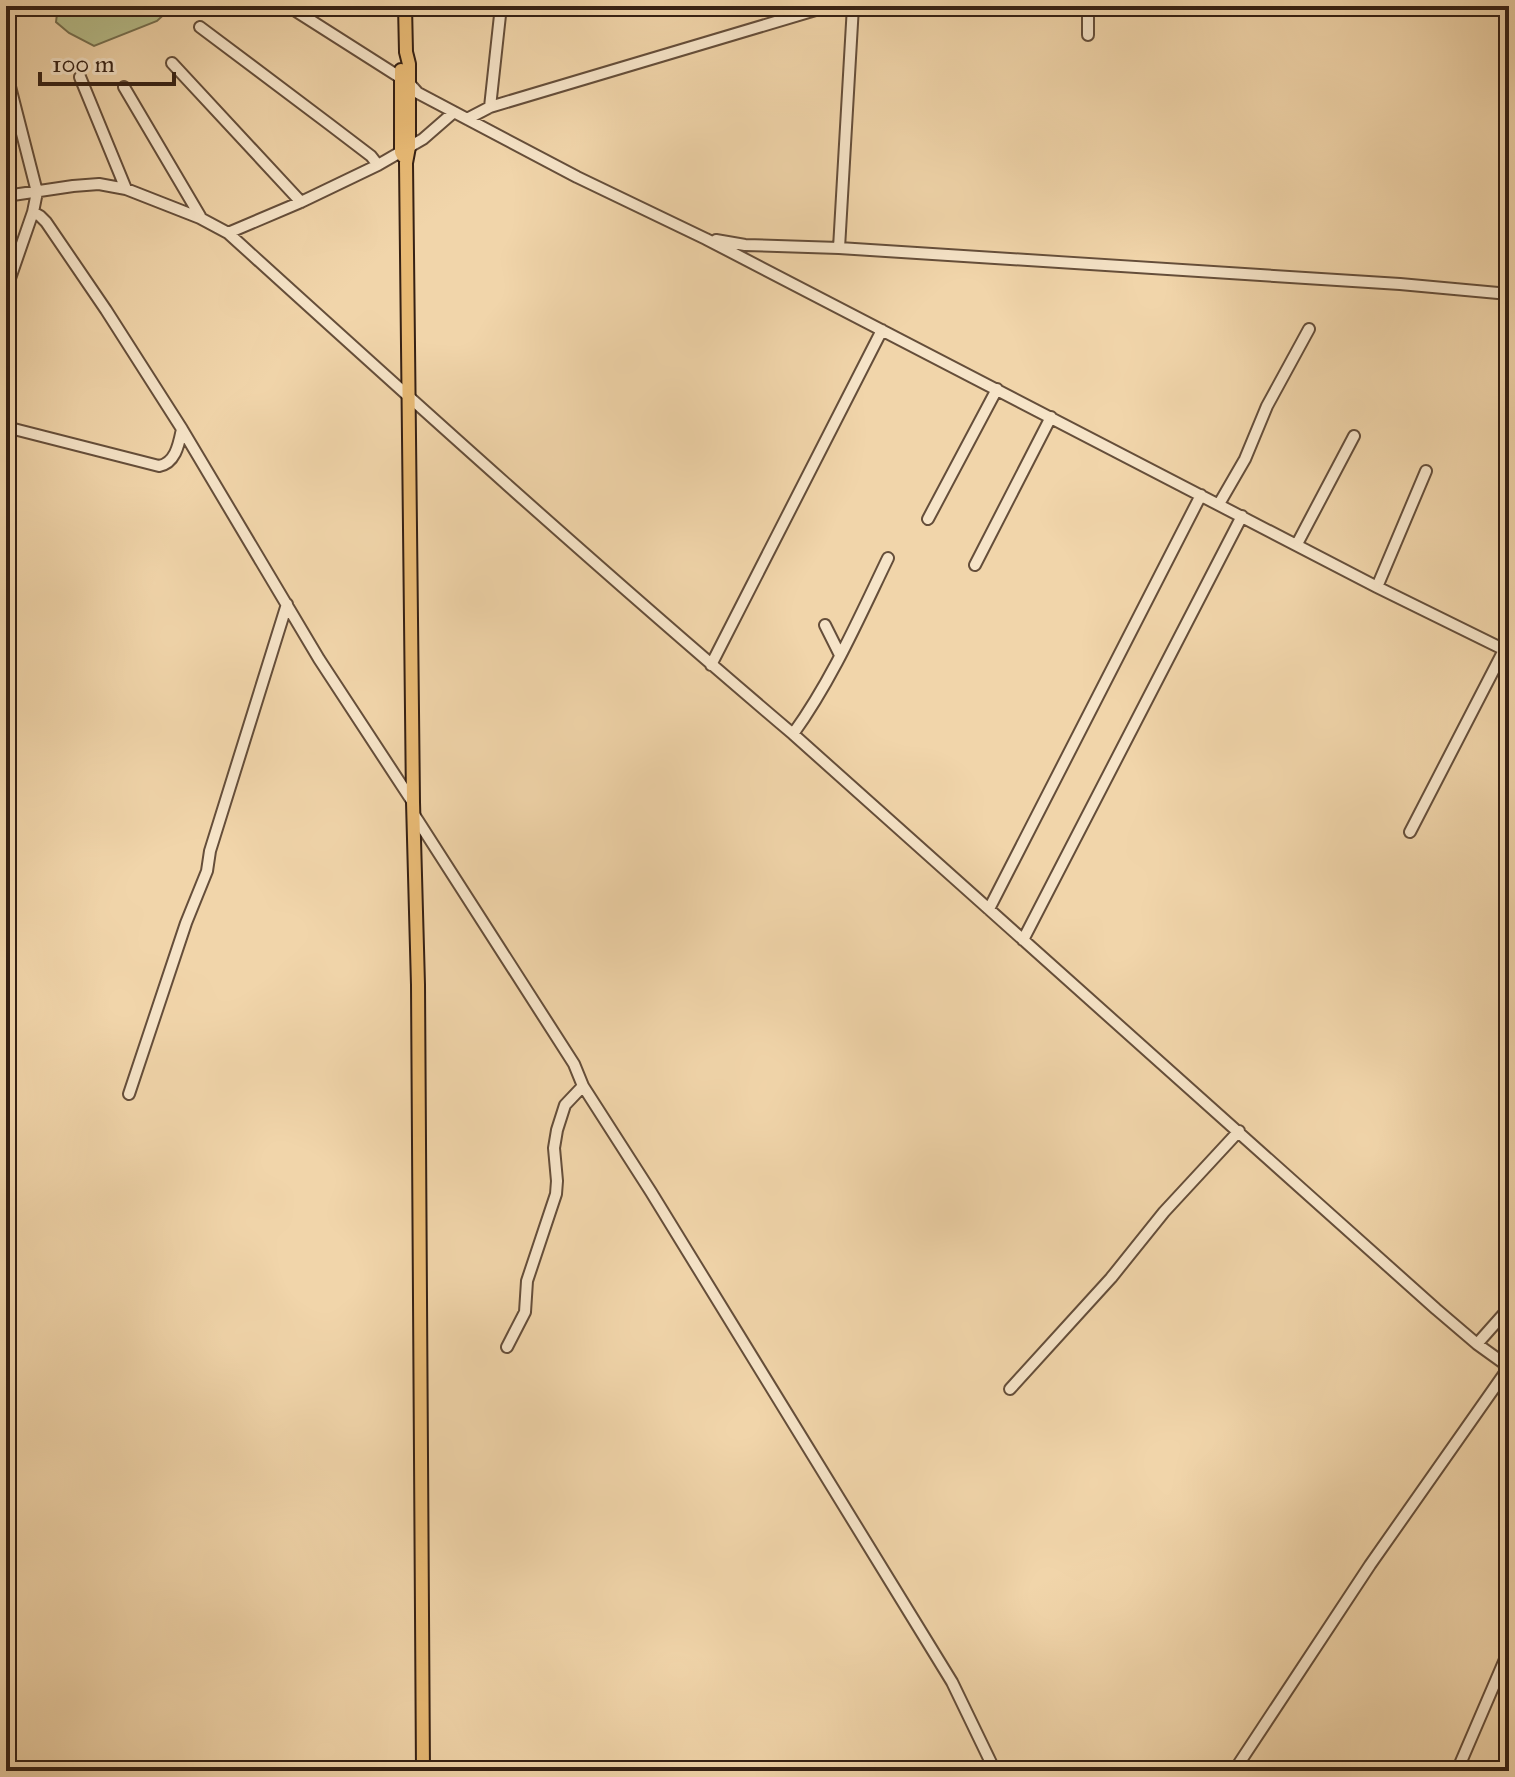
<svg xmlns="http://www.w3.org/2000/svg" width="1515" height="1777" viewBox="0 0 1515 1777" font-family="'IM FELL Great Primer',serif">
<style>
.green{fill:#b7be8b;stroke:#767050;stroke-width:2}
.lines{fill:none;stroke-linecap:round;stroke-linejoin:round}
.minor-casing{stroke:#654e3a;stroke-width:14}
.major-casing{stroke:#362114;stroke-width:16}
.minor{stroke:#f6e4c8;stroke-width:10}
.major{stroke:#e8ba75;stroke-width:12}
</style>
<rect width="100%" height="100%" fill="#f1d5aa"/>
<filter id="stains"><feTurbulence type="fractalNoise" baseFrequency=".0025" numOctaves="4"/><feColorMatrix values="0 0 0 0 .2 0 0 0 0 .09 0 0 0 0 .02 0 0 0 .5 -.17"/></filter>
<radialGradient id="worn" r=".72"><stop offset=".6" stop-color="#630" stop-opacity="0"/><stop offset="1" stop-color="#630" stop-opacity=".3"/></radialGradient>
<!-- green -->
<path class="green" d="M58 6H171L172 7 157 21 94 46 69 33 56 22Z"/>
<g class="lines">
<!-- minor casing -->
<g class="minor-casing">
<path id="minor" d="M288 6 409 83 418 93 577 177 706 239 1377 587 1509 652
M200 27 329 124 371 156 378 165
M1088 35V6
M172 63 301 202
M6 71 37 192 33 212 6 290
M80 77 126 189
M124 87 200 216
M490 107 501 6
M467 119 490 107 829 6
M6 196 73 186 99 184 126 189 200 218 228 233 301 202 378 165 423 139 454 112
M33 212 40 216 46 222 106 310 182 429 319 659 412 801
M228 233C414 402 601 571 793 734L1436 1309 1477 1344 1509 1367
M716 240 745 245 839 248 1400 284 1509 294
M839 248 853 6
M6 427 159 466C176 463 179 443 182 429
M1219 504 1245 459 1267 406 1309 329
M928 519 997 389
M1297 544 1354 436
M975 565 1051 417
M1377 587 1426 471
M825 625 840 655
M711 665 882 330
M793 734C832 680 859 618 888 558
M413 813 574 1064 583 1086 651 1192 952 1682 995 1771
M1410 832 1504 650
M989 909 1201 495
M1023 940 1242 516
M129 1094 186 923 207 871 210 851 287 604
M1477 1344 1509 1308
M507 1347 525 1312 527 1281 556 1194 557 1181 554 1148 557 1130 565 1105 583 1086
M1010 1389 1111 1278 1164 1212 1239 1131
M1234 1771 1370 1565 1509 1367
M1457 1771 1509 1650"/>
</g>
<!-- major casing -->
<g class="major-casing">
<path id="major" d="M405 6 406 52 409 64V147L406 163 413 802 418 985 423 1771
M401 70V152L403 156"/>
</g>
<!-- minor -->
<use href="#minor" class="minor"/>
<!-- major -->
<use href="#major" class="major"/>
</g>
<!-- margin -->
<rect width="1515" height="1777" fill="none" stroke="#f1d5aa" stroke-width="32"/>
<rect x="8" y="8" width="1499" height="1761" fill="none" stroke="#362114" stroke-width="4"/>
<rect x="16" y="16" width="1483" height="1745" fill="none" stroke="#362114" stroke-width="2"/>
<!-- scale -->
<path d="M40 72v12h134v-12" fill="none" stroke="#362114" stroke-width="4"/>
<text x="52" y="72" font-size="24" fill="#362114" stroke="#f6e4c8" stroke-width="6" paint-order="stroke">100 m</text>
<rect width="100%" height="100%" filter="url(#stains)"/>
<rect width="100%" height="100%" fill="url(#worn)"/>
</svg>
